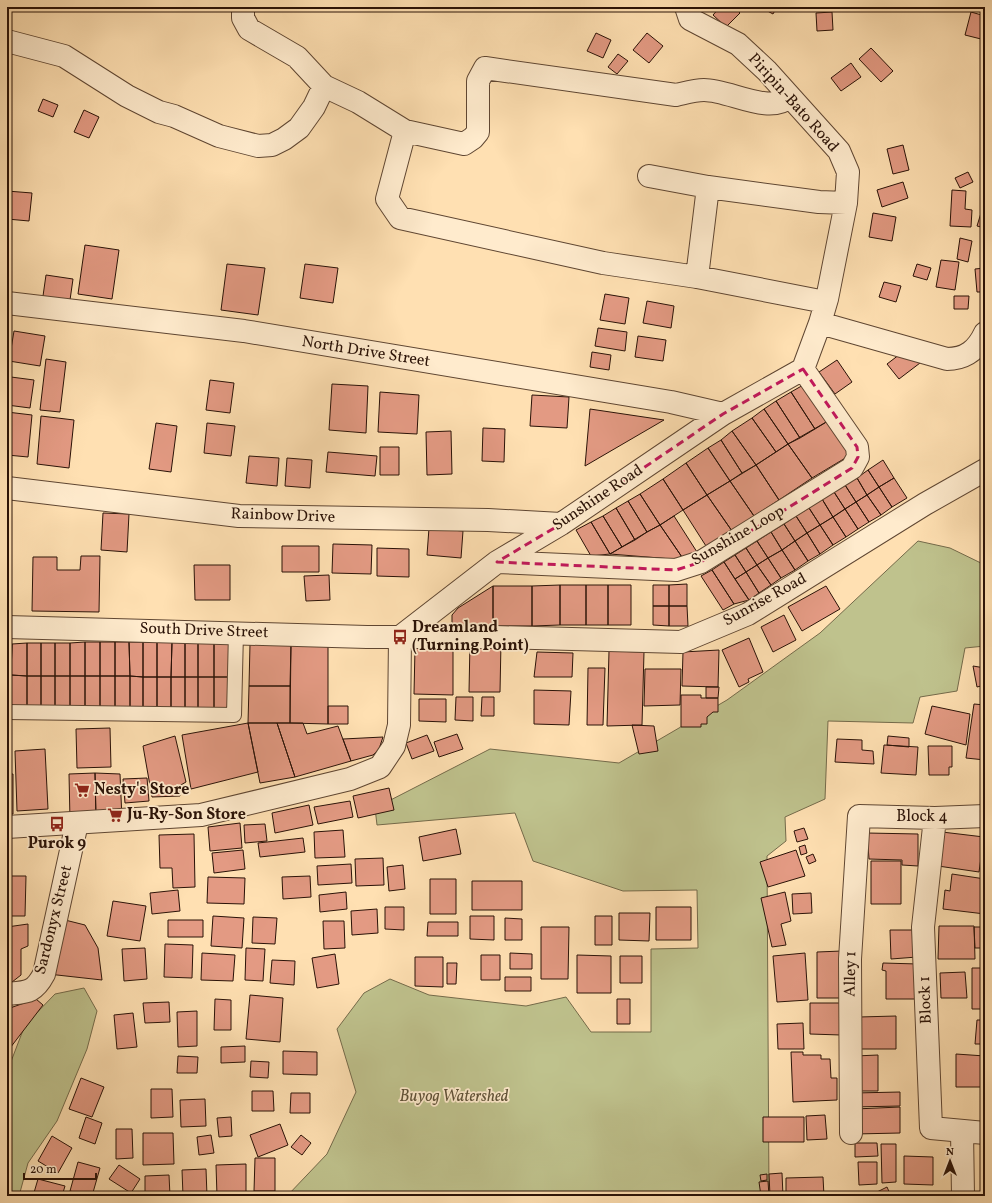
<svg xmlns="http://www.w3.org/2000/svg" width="992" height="1203" viewBox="0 0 992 1203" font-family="Vollkorn,serif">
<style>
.green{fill:#bfc28d;stroke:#746a4a}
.building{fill:#e39a83;stroke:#2a1207}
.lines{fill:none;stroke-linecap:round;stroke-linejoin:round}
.service-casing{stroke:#5f4632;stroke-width:16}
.minor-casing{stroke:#5f4632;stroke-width:24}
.tertiary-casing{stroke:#5f4632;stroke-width:24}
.service{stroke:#ffebcd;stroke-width:14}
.minor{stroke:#ffebcd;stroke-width:22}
.tertiary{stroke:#ffebcd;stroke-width:22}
.marked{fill:none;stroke:#c2185b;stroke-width:3;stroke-dasharray:8 5;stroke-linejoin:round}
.labels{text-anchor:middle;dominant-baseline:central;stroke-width:3.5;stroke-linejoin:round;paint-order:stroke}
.street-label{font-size:16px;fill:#2a1207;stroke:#ffebcd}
.poi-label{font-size:16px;font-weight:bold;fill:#2a1207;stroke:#ffebcd;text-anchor:start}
.park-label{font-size:16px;font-style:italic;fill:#5e5036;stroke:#ffebcd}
</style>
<rect width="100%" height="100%" fill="#ffe0b2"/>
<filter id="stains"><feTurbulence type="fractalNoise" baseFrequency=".005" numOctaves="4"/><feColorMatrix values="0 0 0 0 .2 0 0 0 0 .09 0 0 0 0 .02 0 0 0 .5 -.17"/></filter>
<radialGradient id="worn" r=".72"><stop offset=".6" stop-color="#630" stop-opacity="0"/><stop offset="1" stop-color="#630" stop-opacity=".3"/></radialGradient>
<!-- green -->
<path class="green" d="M918 541 950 548 985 565V646L965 648 957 691 920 697 913 723 828 721 825 799 785 817 786 841 767 856 769 1196H287L327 1154 356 1092 337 1029 364 993 390 979 429 995 526 1006 566 997 591 1032H651V949L698 948 697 890 623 891 533 861 515 813 377 825 375 808 490 749 619 763 727 700 820 633Z
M84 988 97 1011 87 1049 57 1121 28 1163 19 1196H7V1072L25 1025 55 994Z"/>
<!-- building -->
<path class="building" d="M720 7H734L740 13 726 27 713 15Z
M760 7H777L773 14Z
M832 12 833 30 817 31 816 13Z
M971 12 985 16V40L965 35Z
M596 33 611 40 603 58 587 51Z
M647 33 663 46 649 63 633 50Z
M871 48 893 71 881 82 859 59Z
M618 54 628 61 617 74 608 67Z
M851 63 861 77 841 91 831 78Z
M43 99 58 105 53 117 38 111Z
M84 110 99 117 89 138 74 132Z
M903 145 909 170 893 174 887 149Z
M968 172 973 182 960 188 955 178Z
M903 182 908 198 882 207 877 190Z
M952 190 966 191 965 209 972 210 971 227 950 226Z
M7 191 32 193 29 221 7 219Z
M985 200V228L977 226Z
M873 213 896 217 892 241 869 237Z
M960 238 972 241 968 262 957 259Z
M85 245 119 250 112 299 78 294Z
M941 260 959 262 955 290 936 287Z
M227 264 265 268 258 315 221 310Z
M305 264 338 268 333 303 300 298Z
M917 264 931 268 927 280 913 276Z
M985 268V292H977L975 269Z
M46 275 73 279 69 307 42 303Z
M884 282 901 286 896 302 879 297Z
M605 294 629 298 625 324 600 320Z
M954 296H969L968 309H954Z
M647 301 674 306 671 328 643 323Z
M598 328 627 332 625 351 595 346Z
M14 331 45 336 40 366 9 361Z
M638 336 666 340 663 361 635 357Z
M908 348 920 363 899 379 887 364Z
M592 352 611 355 609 370 590 367Z
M46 359 66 362 60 412 40 410Z
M837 360 852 382 835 394 819 372Z
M11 377 34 380 30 408 7 405Z
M210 380 234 383 230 413 206 410Z
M332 384 368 386 366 433 329 430Z
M805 384 828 421 815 429 791 392Z
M380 392 419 395 417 434 378 432Z
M791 392 815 429 800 438 776 401Z
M532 395 569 397 567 428 530 426Z
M776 401 800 438 788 444 764 409Z
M590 409 664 420 585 466Z
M764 409 788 444 776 452 752 418Z
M7 412 32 415 28 457 7 455Z
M41 416 74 420 69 468 37 464Z
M752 418 776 452 756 465 732 431Z
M828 421 849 452 847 457 812 478 788 444Z
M156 423 177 426 171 472 149 469Z
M207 423 235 426 231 456 204 453Z
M483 428 505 429 504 462 482 461Z
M451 431 452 474 427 475 426 432Z
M732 431 756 465 742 473 721 440Z
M721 440 742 473 730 481 708 448Z
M788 444 812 478 779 500 756 465Z
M380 447H399V475H380Z
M708 448 730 481 707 495 686 463Z
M328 452 377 456 375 476 326 472Z
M249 456 279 458 277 486 246 483Z
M287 458 312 460 310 488 285 486Z
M883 460 894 478 879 487 868 470Z
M686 463 707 495 683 510 663 479Z
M756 465 779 500 754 516 730 481Z
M868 470 879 487 867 495 857 478Z
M857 478 867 495 856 502 845 485Z
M894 478 907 498 892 507 879 487Z
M663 479 683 510 660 525 640 494Z
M730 481 754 516 732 531 707 495Z
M845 485 856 502 845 509 834 492Z
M879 487 892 507 881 515 867 495Z
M834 492 845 509 833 517 822 499Z
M640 494 660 525 647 532 628 501Z
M707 495 732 531 706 546 683 510Z
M867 495 881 515 869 522 856 502Z
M822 499 833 517 820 525 809 508Z
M628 501 647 532 635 540 616 508Z
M856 502 869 522 858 529 845 509Z
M616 508 635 540 622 547 603 516Z
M809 508 820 525 807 533 796 516Z
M845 509 858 529 846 537 833 517Z
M103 513 129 514 127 552 101 550Z
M603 516 622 547 610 554 591 522Z
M674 516 697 552 684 560 660 525Z
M796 516 807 533 795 541 784 524Z
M833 517 846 537 833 545 820 525Z
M591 522 610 554 591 556 576 530Z
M784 524 795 541 782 550 771 532Z
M660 525 684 560 610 554 647 532Z
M820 525 833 545 820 554 807 533Z
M429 528 463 531 461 558 427 555Z
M771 532 782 550 768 558 757 541Z
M807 533 820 554 808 561 795 541Z
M757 541 768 558 757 565 746 548Z
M795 541 808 561 795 570 782 550Z
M333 544 372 545 371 574 332 573Z
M282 546H319V572H282Z
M377 548 409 549V577L377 576Z
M746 548 757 565 746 572 735 555Z
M782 550 795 570 781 578 768 558Z
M735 555 746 572 735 579 724 562Z
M81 556H100L99 612 32 611 33 557H57V570H80Z
M768 558 781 578 771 585 757 565Z
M724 562 735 579 749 600 734 604 712 570Z
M194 565H230V600H195Z
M757 565 771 585 759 593 746 572Z
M712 570 734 604 723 610 701 576Z
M746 572 759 593 749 600 735 579Z
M329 575 330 600 306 601 304 576Z
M687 584V606H669V585Z
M560 585V625L532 626V586Z
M560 585H586V625H560Z
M586 585H608V625H586Z
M608 585H631V625H608Z
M653 585H669V606H653Z
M493 586V626L456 628 452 622V615L458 608Z
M493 586H532V626H493Z
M826 586 840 609 802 631 788 607Z
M653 606H669V626L653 625Z
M669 606H687L688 626H669Z
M784 615 796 640 773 652 761 627Z
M749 638 763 672 748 679 749 682 739 687 722 650Z
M85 642H100V676H85Z
M85 642V676H70V643Z
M100 642H115V676H100Z
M115 642H129L130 676H115Z
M129 642H143V677L130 676Z
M143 642H157V677H143Z
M157 642H172L171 677H157Z
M172 642H185V677H171Z
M185 642H198V677H185Z
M198 642 214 643V677H198Z
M470 642H501L500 692H469Z
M27 643H41V676H27Z
M27 643V676L11 675 12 644Z
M41 643H55V676H41Z
M55 643H70V676H55Z
M214 643H230L229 677H214Z
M7 644H12L11 675H7Z
M250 644H291L290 686H249Z
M291 644 328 645V724L290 723Z
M415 648 453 649V695L414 694Z
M719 650 718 687 682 686 683 652Z
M609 651 644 652 642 725 607 726Z
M537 652 573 653 572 677H534Z
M973 666 985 668V685L977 687Z
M588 668H605L603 725H587Z
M645 669H681L680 705 644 706Z
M7 675H11V708H7Z
M11 675 27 676V708H11Z
M27 676H41V708H27Z
M41 676H55V709L41 708Z
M55 676H70V709H55Z
M70 676H85V709H70Z
M85 676H100V709H85Z
M100 676H115V710L100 709Z
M115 676H130V709L115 710Z
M130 676 143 677V709H130Z
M143 677H157V709H143Z
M157 677H171V709H157Z
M171 677H185V709H171Z
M185 677H198V709H185Z
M198 677H214V709H198Z
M214 677H229V709H214Z
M249 686H290V723H248Z
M706 687H719L718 698H706Z
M534 690 571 691 569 725 534 724Z
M681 695H701V698H718V712H713L707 717V724H701V727H681Z
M456 697H473V721L455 720Z
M482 697H494V716H481Z
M419 699H446V722L419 721Z
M974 704 985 705V760L966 758Z
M328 706H348V724H328Z
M932 706 970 714 966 745 925 734Z
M248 723 258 772 191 789 182 735Z
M248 723H277L295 777 260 783Z
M277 723H303L307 734 338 726 351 761 295 777Z
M632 725 654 726 658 751 639 754Z
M110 728 111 767 77 768 76 729Z
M457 734 463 749 439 757 434 742Z
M427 735 434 751 412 759 406 743Z
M175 736 186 782 179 786 180 796 152 797 143 746Z
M888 736 909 738V747L887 745Z
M383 737 379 749 373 755 351 761 343 739Z
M837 739 862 740V750L873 751 874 764 835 762Z
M884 745 918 747 916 775 881 773Z
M928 746H952V767H949V775H929Z
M45 749 48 809 17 811 15 751Z
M95 773 96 818 70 820 69 774Z
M95 773 120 774 122 819 96 818Z
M7 774H13V814H7Z
M147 778 149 801 125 803 123 779Z
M389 788 394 810 358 818 353 796Z
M350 801 353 817 318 824 314 807Z
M309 805 313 825 275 833 272 813Z
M240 823 242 848 210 851 208 827Z
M265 824 267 841 245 843 244 825Z
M804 828 808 839 797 842 794 831Z
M456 829 461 854 423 861 419 837Z
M343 830 345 857 315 858 314 832Z
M942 832 984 837 979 872 938 866Z
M867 833 918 834V866L902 865V860L869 859Z
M194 834 195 887 173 888 172 868H160L159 835Z
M303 838 305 852 260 857 258 843Z
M805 845 807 853 801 855 799 847Z
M243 850 245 869 214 873 212 853Z
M796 850 805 876 768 887 760 862Z
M813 854 816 861 809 864 806 857Z
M383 858 384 885 356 886 355 859Z
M871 861H901V904H871Z
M351 864 352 883 318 885 317 866Z
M403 865 405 889 389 891 387 867Z
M952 874 985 879V914L943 909 945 890 950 891Z
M7 876H26L25 916H7Z
M310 876 311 897 283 899 282 877Z
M208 877 245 878 244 904 207 903Z
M430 879H456V914H430Z
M472 881H522V910H472Z
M178 890 180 911 152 914 150 893Z
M346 892 347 909 320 912 319 895Z
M785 892 791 921 781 924 786 945 772 947 761 898Z
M811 893 812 913 793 914 792 894Z
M113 901 146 906 140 941 107 936Z
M385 907H404V930L385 929Z
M656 907H691V940H656Z
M377 909 378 933 352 935 351 911Z
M619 913H650L649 941 619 940Z
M213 916 244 918 242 948 211 946Z
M470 916H494V940L470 939Z
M595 916H612V945H595Z
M253 917 277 918 275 944 252 943Z
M505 918 522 919V940H505Z
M61 919 85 925 98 948 102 980 48 974Z
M168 920H203V937H168Z
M323 921H344L345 948 324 949Z
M428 922H458V936H427Z
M28 924V946L21 949V975L7 986V927Z
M939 926H974L975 959H938Z
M541 927H569L568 979H541Z
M974 927H985V948H975Z
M890 930H916L917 957 891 959Z
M165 944 193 945 192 978 164 977Z
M145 948 147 979 124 981 122 949Z
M246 948 265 949 263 981 245 980Z
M842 951 843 998H817V952Z
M202 953 235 955 233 981 201 980Z
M510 953 532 954V969H510Z
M805 953 808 1000 777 1002 773 956Z
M335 954 339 984 317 988 312 958Z
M481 955H500V980H481Z
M577 955 611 956V993H577Z
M620 956H642V983H620Z
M415 957H443V987L415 986Z
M272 960 295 961 294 985 270 983Z
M447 963H457L456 984H447Z
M883 963 918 964V999H886V971L882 970Z
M972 968H985V1009H972Z
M965 972 967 998H941L940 973Z
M505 977H531V991H505Z
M250 995 283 998 280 1042 246 1039Z
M36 999 43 1005 7 1052V1009Z
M215 999 231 1000V1030H214Z
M617 999H630V1024H617Z
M169 1002 170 1022 145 1023 143 1003Z
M810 1003H842L841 1035 810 1034Z
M197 1011V1046L178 1047 177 1012Z
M133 1013 137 1047 117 1049 114 1015Z
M896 1016V1049H860L859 1017Z
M981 1017H985V1044H975L977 1020H983Z
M803 1023 804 1049H778L777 1024Z
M245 1046V1062L221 1063V1047Z
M283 1051 317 1052V1075L283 1074Z
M791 1052H803V1055H821V1059H830L831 1078H837V1100L793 1102Z
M956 1054 985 1056V1089V1087H956Z
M878 1055V1091H856L855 1056Z
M178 1056 198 1057 197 1073H177Z
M251 1061 269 1062 268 1078 250 1077Z
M81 1078 104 1087 92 1117 69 1109Z
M151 1089H172L173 1117 151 1118Z
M252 1091H273L274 1111H252Z
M900 1092V1106L854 1107V1093Z
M291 1093H310V1113H290Z
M205 1099 206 1126 181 1127 180 1100Z
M900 1107V1133L855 1134V1109Z
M825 1115 827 1139 807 1140 806 1116Z
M86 1117 102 1123 95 1144 79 1138Z
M231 1117 232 1136 219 1137 217 1118Z
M763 1117H804V1142H763Z
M280 1124 288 1145 258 1157 250 1135Z
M116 1129H132L133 1158 116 1159Z
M143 1133H173L174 1164 143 1165Z
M211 1135 214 1153 199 1155 197 1137Z
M301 1135 311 1143 302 1155 291 1147Z
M52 1136 72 1148 58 1173 38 1161Z
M855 1143H877L878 1156 855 1157Z
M881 1144H896V1182L882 1183Z
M904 1156 933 1157V1185L904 1184Z
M255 1158H275V1191H254Z
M78 1162 100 1168 92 1196 70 1191Z
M858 1162H877V1184L859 1185Z
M246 1164V1196H217L216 1165Z
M119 1165 140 1179 131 1193 109 1179Z
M206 1169 207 1196H183L182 1170Z
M782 1173 783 1196H770L769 1174Z
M767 1174V1180L761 1181 760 1175Z
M169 1175 170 1196H145V1176Z
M823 1177 824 1196H786V1178Z
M38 1179 65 1186 62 1196H33Z
M768 1181 769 1196H761L759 1182Z
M887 1187 891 1196H869Z
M934 1192V1196H900V1195Z"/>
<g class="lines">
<!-- service casing -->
<g class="service-casing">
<path id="service" d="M7 712 234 715 236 632"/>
</g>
<!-- minor casing -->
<g class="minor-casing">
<path id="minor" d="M243 7V18L249 29 297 57 324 86 358 102 405 131 464 144 473 138 478 132V81L485 68 676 95C685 93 695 90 704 90 730 90 768 115 790 97
M686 7 690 19 738 44 767 71 839 151 848 172 846 203 827 299 820 323 803 369
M7 41 64 56 127 96 159 112 174 116 219 136 258 146 272 145 284 139 299 128 314 107 324 86
M405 131 387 199 400 218 603 263 697 277 820 301 827 299
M649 176 708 187 819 202 846 203
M697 277 708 187
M7 303 244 331 671 402 723 414
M820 323 947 359C966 359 977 350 985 333
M7 488 239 516 488 520 561 524
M497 562 676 570 701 562 852 468 858 457 857 447 803 369
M7 627 367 637H495L681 642 748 614 925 504 985 470
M400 637 497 562 561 524 723 414 803 369
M935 818 923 927 931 1128 985 1133
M7 994C27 992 34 993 44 974L77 823
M962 1131 963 1196
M851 1133 850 959 859 816 935 818 985 816"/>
</g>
<!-- tertiary casing -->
<g class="tertiary-casing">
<path id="tertiary" d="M7 827 201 815 350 779 380 767 394 746 399 725 400 637"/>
</g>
<!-- service -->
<use href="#service" class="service"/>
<!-- minor -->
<use href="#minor" class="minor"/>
<!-- tertiary -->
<use href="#tertiary" class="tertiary"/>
</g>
<!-- marked area -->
<path class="marked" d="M803 369 857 447 858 457 852 468 701 562 676 570 497 562 561 524 723 414Z"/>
<!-- icons -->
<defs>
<g id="bus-bare" transform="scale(1.2)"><path d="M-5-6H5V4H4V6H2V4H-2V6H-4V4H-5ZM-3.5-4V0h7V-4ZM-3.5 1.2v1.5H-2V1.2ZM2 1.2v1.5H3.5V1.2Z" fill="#8f2418" stroke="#ffebcd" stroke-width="2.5" paint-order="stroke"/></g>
<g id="supermarket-bare" transform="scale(1.2)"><path d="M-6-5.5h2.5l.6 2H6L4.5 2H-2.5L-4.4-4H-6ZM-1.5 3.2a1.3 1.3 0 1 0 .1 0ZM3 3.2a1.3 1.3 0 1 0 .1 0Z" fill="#8f2418" stroke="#ffebcd" stroke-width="2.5" paint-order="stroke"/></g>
</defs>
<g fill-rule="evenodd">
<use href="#bus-bare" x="400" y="637"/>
<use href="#supermarket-bare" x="82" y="790"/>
<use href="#supermarket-bare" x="115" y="815"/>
<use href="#bus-bare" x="57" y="824"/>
</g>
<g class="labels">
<!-- street labels -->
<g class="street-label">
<text transform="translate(793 103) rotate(48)">Piripin-Bato Road</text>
<text transform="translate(366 352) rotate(9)">North Drive Street</text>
<text transform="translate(598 498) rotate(-34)">Sunshine Road</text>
<text transform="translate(283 516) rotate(2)">Rainbow Drive</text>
<text transform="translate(738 536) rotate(-30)">Sunshine Loop</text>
<text transform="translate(765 600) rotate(-29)">Sunrise Road</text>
<text transform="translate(204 631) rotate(2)">South Drive Street</text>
<text x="922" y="817">Block 4</text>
<text transform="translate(54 920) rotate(-76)">Sardonyx Street</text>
<text transform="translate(851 974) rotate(-89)">Alley 1</text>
<text transform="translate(926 1000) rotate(-92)">Block 1</text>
</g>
<!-- poi labels -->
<g class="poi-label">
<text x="412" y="628">Dreamland<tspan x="412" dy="18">(Turning Point)</tspan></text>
<text x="94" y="790">Nesty's Store</text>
<text x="127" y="815">Ju-Ry-Son Store</text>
<text x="57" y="844" text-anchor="middle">Purok 9</text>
</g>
<!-- park labels -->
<g class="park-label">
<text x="454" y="1097">Buyog Watershed</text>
</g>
</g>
<!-- margin -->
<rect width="992" height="1203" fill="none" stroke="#ffe0b2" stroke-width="24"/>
<rect x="8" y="8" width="976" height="1187" fill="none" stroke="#2a1207" stroke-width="2"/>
<rect x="12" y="12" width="968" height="1179" fill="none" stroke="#2a1207"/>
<!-- north arrow -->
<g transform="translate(950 1161)" stroke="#ffebcd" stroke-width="3" paint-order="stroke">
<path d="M0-3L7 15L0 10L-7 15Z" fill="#2a1207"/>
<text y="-6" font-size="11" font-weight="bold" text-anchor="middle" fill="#2a1207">N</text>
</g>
<!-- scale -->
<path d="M24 1173v6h72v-6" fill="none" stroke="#2a1207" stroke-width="2"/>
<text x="30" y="1173" font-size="12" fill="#2a1207" stroke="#ffebcd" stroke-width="3" paint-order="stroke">20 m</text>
<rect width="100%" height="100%" filter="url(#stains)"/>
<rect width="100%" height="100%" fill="url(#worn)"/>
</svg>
